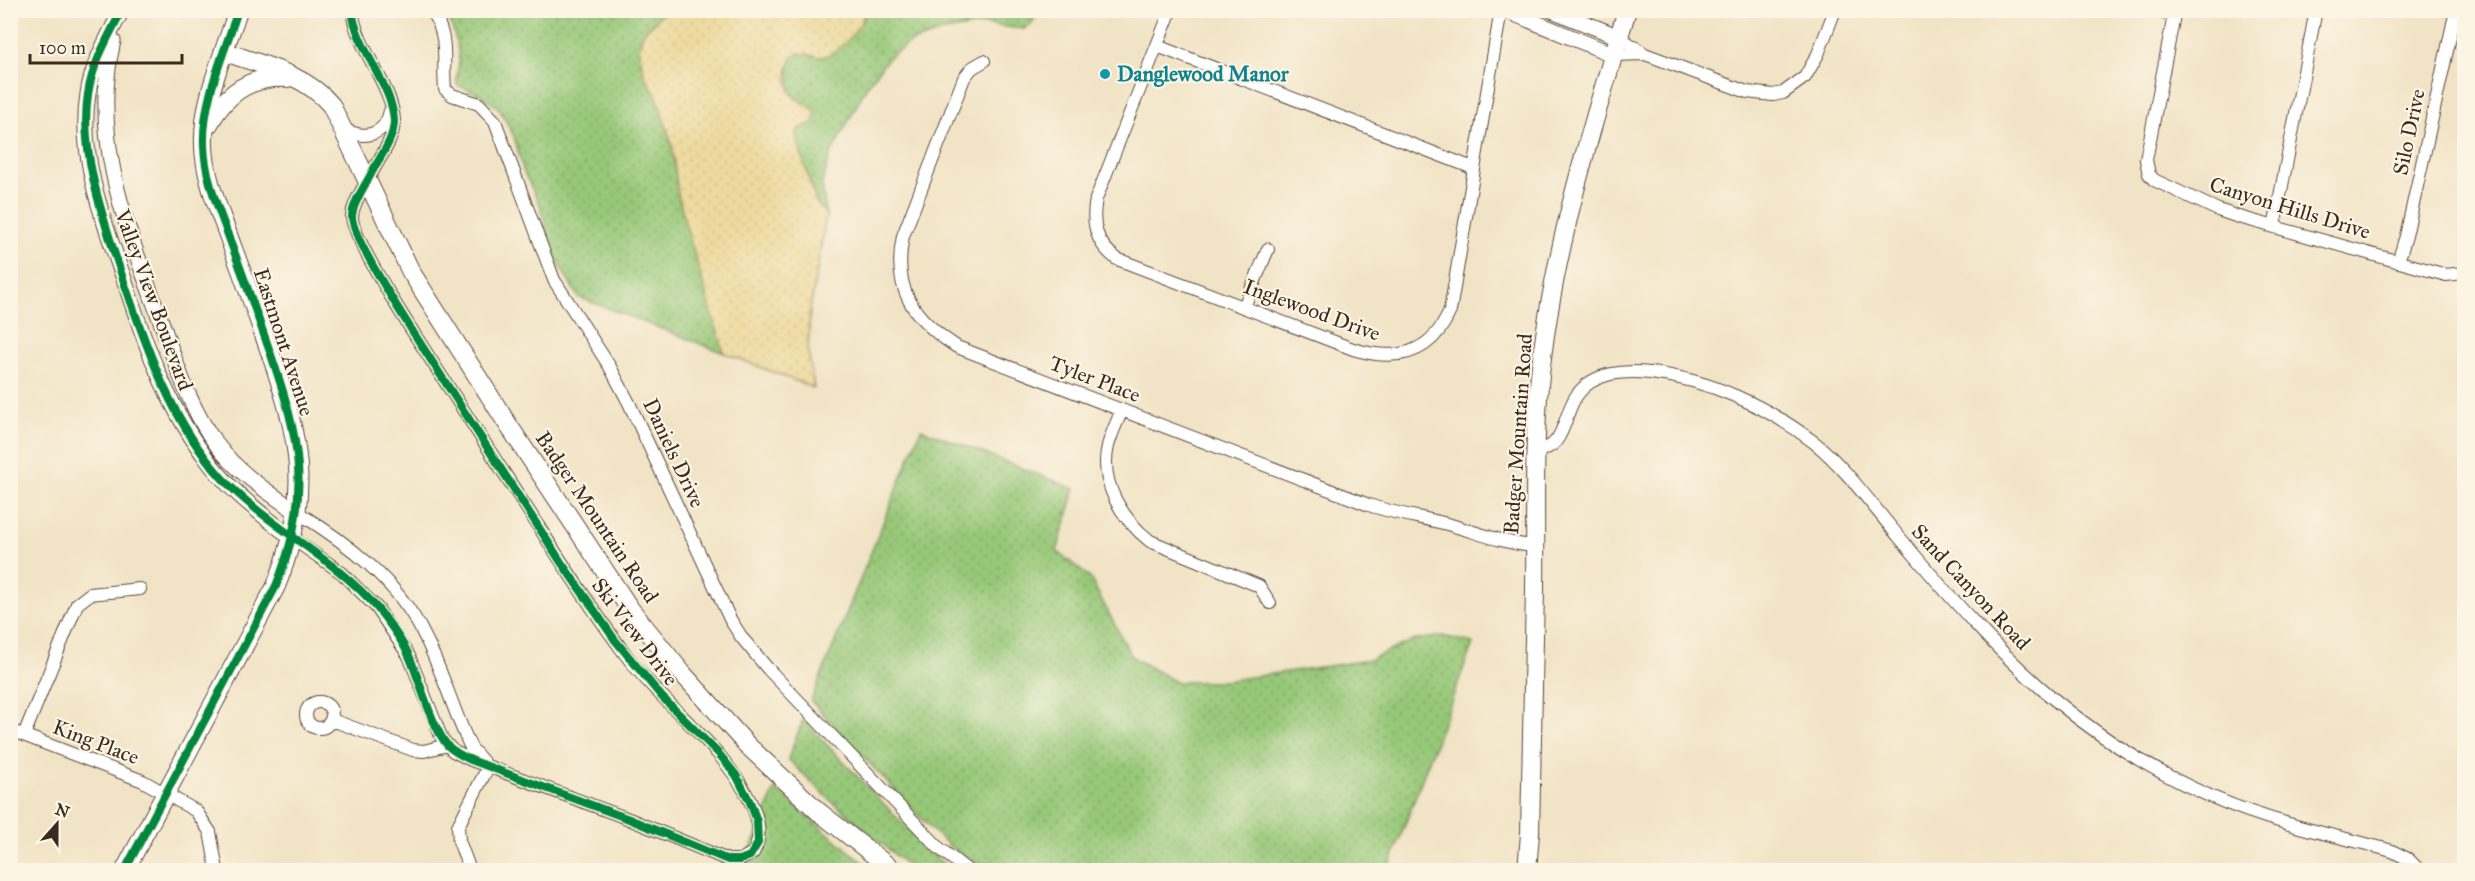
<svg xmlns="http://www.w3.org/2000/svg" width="2475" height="881" viewBox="0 0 2475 881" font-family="'IM FELL Great Primer',serif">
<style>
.grass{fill:url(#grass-dots);stroke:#69794b;stroke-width:1.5}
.sand{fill:url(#sand-dots);stroke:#94825e;stroke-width:1.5}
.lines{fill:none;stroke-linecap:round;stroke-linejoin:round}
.minor-casing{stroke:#564637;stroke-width:14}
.tertiary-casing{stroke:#564637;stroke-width:17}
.secondary-casing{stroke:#564637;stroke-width:20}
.minor{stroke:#fff;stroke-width:12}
.tertiary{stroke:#fff;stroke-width:15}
.secondary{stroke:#fff;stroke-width:18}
.cycleway-casing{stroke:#fcf5e5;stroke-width:11}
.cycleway{stroke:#00873e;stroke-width:8}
.culture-dot{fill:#0f9aa8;stroke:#fcf5e5;stroke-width:2}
.labels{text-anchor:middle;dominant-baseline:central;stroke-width:4.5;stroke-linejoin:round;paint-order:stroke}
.culture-label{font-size:21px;font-weight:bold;fill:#0d838f;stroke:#fcf5e5;text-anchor:start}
.street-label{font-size:21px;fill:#3b2a1e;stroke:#fcf5e5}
</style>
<defs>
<pattern id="grass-dots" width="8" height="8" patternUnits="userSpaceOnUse" patternTransform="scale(1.5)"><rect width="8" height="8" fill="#97c878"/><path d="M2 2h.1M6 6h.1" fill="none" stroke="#7ca362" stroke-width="1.8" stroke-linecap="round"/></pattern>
<pattern id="sand-dots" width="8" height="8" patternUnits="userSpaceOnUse" patternTransform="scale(1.5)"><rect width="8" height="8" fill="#eeda9e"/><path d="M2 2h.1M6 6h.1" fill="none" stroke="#cdbb88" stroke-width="1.8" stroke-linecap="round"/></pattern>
</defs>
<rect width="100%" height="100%" fill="#fcf5e5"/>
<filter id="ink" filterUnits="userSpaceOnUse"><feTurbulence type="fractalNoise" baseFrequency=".0167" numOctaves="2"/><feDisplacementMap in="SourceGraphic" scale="12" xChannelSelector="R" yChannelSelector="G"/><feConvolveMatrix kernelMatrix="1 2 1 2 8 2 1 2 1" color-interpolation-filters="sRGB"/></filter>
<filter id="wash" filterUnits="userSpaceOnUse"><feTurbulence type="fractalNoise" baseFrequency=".008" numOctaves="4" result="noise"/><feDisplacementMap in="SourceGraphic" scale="24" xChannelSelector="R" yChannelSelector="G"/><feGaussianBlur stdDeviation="1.35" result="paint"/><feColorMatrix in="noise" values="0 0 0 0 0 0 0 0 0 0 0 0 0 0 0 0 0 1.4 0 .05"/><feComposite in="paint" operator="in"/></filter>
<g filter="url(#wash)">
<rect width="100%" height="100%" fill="#f1e3c5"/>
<!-- grass -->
<path class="grass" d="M454 10 665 11 643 33 639 51 644 74 657 97 672 145 678 194 685 222 724 353 578 297 554 256 540 205 524 173 514 137 504 117 498 108 481 95 457 85C455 77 459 68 459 60 459 46 454 33 450 20Z
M864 11H1038L1031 25 1023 29 983 24 945 31 911 42 889 57 867 86 830 156 822 183 826 216C814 202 794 147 798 129L813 123 805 103 797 99 791 91 788 63 792 57 799 53H833L864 19Z
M921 429 1075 489 1057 551 1090 578 1132 657 1176 682H1217L1369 660 1411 641 1442 636 1473 643 1388 870H989L953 849 933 831 811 701Z
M803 720 931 853 951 870H913L829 799 788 759Z
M775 789 872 870H742Z"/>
<!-- sand -->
<path class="sand" d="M665 11H864C864 27 836 57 819 57 813 56 806 53 799 53 784 61 783 88 797 99 802 103 809 106 814 110L816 116 813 123 798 129 796 136 815 200 826 216 810 309 808 350 814 388 724 353 685 222 678 194 672 145 657 97 644 74 639 50 643 33Z"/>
</g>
<g filter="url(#ink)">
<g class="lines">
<!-- minor casing -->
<g class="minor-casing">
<path id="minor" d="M432 10C450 41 442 57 445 89L452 95 479 104 495 121 554 280 610 367 629 403 730 619 742 638 768 669 939 848 967 870
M1171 10 1096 199C1091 224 1096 244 1117 259L1353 349C1396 362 1431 355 1450 311L1501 10
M2152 10 2174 15
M2175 10 2146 160 2149 174 2154 180 2218 210 2239 217 2446 275 2464 273
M1619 37 1645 54 1747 92 1773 95 1783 93 1805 77 1818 54 1835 10
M1157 46 1473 168
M1614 55 1645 54
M984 61 972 68 964 78 903 236C892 289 913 319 957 347L1369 505C1395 514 1421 517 1447 524 1476 532 1503 543 1533 546
M344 129C364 140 385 136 390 111
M2274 227 2316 10
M2398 262 2406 236 2456 10
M1244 307 1268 249
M1122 410C1117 422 1111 434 1108 446 1099 483 1122 519 1150 541L1259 586 1270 603
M1536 450C1566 450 1563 413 1577 395 1593 372 1625 370 1650 373 1709 379 1768 407 1815 443 1846 468 1874 508 1900 538 1948 595 1997 652 2055 700 2124 757 2202 800 2289 824 2323 834 2358 841 2392 851L2408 859 2419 870
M297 512C346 542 398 581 424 635 441 668 451 703 466 737L471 748 485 764
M292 538 342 573 377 608 409 656 442 739 453 751 471 760 629 819 728 860H740L753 853C763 836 758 817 750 801 722 744 667 709 629 659 596 616 566 569 537 524 495 460 454 396 413 332 401 313 351 235 352 216 353 202 365 186 371 174 379 158 394 140 394 121 393 86 356 48 352 10
M306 715a13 13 0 1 1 26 0a13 13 0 1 1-26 0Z
M332 720 413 750 424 751 447 745
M10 730 143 781 196 811 210 832 217 870
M24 735 77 604 90 594 140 589
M470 870 459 841 458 826 488 767"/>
</g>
<!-- tertiary casing -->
<g class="tertiary-casing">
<path id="tertiary" d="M122 10C108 37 92 65 88 94 78 155 103 220 123 276 143 338 165 401 203 454 226 488 260 513 292 538
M1505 10 1614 55
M1552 10 1619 37
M113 41C89 140 129 233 162 324 177 366 190 409 217 445 238 473 268 492 297 512"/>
</g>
<!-- secondary casing -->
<g class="secondary-casing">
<path id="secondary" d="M225 52C262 65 305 74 331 105L411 272 505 420 630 609 682 673 748 746 819 812 893 870
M209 124C226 93 251 75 288 78
M125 870 276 586C313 495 300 438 269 349 257 315 245 280 232 246 221 214 205 181 204 146 202 100 224 54 238 10
M1527 870 1530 834C1531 752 1534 671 1535 589 1536 521 1533 453 1539 385 1551 257 1590 133 1627 10"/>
</g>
<!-- minor -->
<use href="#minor" class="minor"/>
<!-- tertiary -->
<use href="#tertiary" class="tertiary"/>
<!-- secondary -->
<use href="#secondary" class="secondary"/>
<!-- cycleway casing -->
<g class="cycleway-casing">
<path id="cycleway" d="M122 10C108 37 92 65 88 94 79 152 104 221 122 276 146 346 171 422 222 478 269 528 334 557 378 609 390 624 403 641 410 658 420 681 432 728 448 746 454 752 462 756 471 760L629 819 728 860H740L750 856 758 843 757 821 750 802 736 775 719 754 662 697 615 640 561 562 413 332C401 313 351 235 352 216 353 202 365 186 371 174 379 158 394 140 394 121 393 86 356 48 352 10
M125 870 276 586C313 495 300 438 269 349 257 315 245 280 232 246 221 214 205 181 204 146 202 100 224 54 238 10"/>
</g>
<!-- cycleway -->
<use href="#cycleway" class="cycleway"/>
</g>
</g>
<!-- markers -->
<circle class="culture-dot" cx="1105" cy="74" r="6"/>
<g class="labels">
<!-- culture labels -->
<g class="culture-label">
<text x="1117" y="74">Danglewood Manor</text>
</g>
<!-- street labels -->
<g class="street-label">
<text transform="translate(2409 132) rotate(-78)">Silo Drive</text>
<text transform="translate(2290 208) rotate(17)">Canyon Hills Drive</text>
<text transform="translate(154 300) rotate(70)">Valley View Boulevard</text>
<text transform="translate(1312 310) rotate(20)">Inglewood Drive</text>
<text transform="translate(284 342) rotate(72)">Eastmont Avenue</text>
<text transform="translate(1095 379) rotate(21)">Tyler Place</text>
<text transform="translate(1518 434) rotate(-86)">Badger Mountain Road</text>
<text transform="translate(674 453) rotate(65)">Daniels Drive</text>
<text transform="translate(597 517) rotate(56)">Badger Mountain Road</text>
<text transform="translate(1971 587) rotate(47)">Sand Canyon Road</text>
<text transform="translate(635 632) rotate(53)">Ski View Drive</text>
<text transform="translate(96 742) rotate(21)">King Place</text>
</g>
</g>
<!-- margin -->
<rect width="2475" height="881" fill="none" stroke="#fcf5e5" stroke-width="36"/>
<!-- north arrow -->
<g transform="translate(57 824) rotate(21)" stroke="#fcf5e5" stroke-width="4.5" paint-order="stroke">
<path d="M0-4.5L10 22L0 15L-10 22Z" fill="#3b2a1e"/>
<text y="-9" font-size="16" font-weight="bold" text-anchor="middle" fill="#3b2a1e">N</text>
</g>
<!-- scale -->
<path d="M30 54v9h152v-9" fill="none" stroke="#3b2a1e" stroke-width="3"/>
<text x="39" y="54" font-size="18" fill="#3b2a1e" stroke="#fcf5e5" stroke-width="4.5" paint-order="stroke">100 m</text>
</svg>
